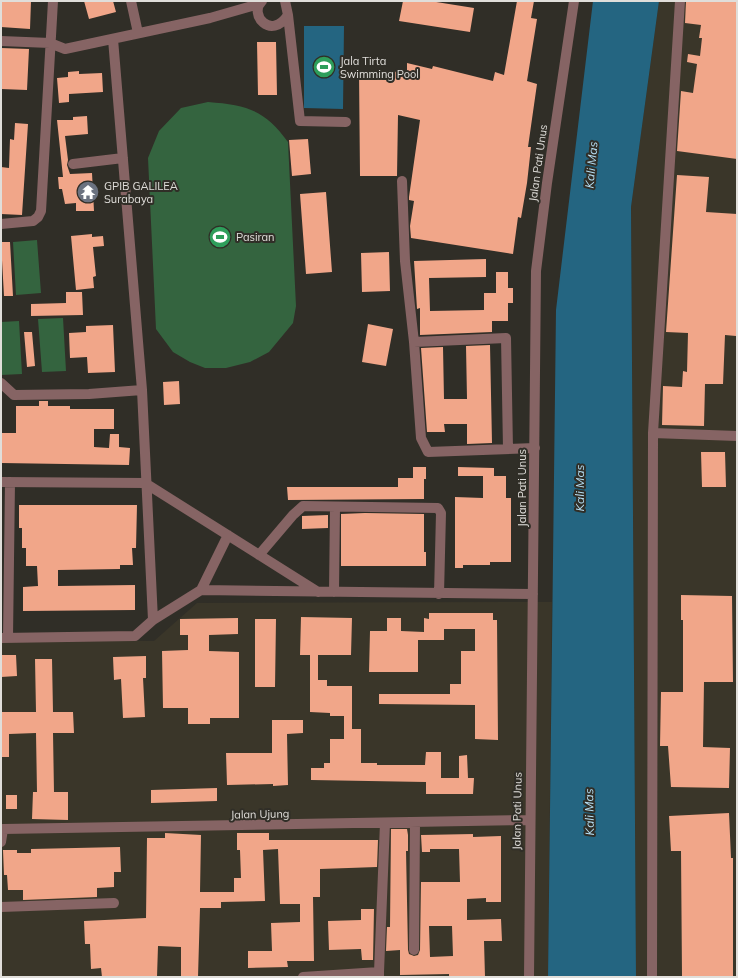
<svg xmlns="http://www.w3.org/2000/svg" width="738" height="978" viewBox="0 0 738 978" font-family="Mulish,sans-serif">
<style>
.built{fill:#3a3629}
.green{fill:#34643f}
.water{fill:#246581}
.building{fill:#f1a689;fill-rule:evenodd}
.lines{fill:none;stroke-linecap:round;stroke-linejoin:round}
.minor{stroke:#866464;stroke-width:10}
.labels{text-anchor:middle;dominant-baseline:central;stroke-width:4;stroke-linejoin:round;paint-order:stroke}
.poi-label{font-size:11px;fill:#e0deda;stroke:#302e27;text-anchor:start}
.street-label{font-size:11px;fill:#e0deda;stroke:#302e27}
.water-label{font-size:12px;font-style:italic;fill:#b6dff4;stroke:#302e27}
</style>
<rect width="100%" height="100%" fill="#302e27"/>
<!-- built -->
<path class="built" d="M659 1H737V977H636L631 207Z
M552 602 548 977H1V640L154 641 197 603Z"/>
<!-- green -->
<path class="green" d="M208 102C247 105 265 110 288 142L296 306 293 323 269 352 250 362 226 368H205L190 362 173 352 156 329 148 158 159 131 181 108Z
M37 240 41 293 16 295 13 242Z
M63 318 66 371 42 372 38 319Z
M19 321 22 374 1 375V322Z"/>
<!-- water -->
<path class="water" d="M593 1H659L631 207 636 977H548L556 310Z
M304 26H344L343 109 304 108Z"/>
<!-- building -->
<path class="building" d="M1 1H31L30 29 1 27Z
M84 1H113L116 12 89 19Z
M403 1H430L474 8 470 32 399 21Z
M517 1H534L531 18 537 19 527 81 537 84 528 147H531L527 183 521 218 518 217 513 254 411 238 410 226 414 201 409 200V197L420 120 398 115 397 176H360L359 71 407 72V63L432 69 433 66 493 81 495 72 504 75Z
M686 1H737V159L677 151 681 91 693 93 697 64 687 62 688 54 700 56 702 38H699L701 25 685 23Z
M257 42H276L277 95H258Z
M1 48 29 49 27 90 1 89Z
M79 71V74L102 73 103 92 69 94V102L59 103 57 78 68 77V72Z
M87 116 88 134 65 136 68 160 67 165 70 174 92 173 94 211H76V203L65 204 62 189H59L58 177H63L57 120H73V117Z
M15 123 28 124 22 215 1 214V167L9 168 10 139 14 140Z
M308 139 311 174 292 176 289 140Z
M677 175 709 177 706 212 737 214 736 336 725 335 723 384H705L704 426 662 425 663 386 682 387 683 371 687 372 688 333 666 332Z
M326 192 332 272 306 274 300 194Z
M92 234V237L103 236 104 246 93 247 96 276 93 277 94 288 76 290 71 236Z
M1 242H10L13 296H4Z
M389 252 390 291 362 292 361 253Z
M486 259V277L429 278 430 311 484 310V293H496V272H508V288H513V303H508V321H492V332L420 335V308L417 309 414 261Z
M66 292H82L83 315 31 316V304L66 303Z
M368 324 393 329 386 366 362 362Z
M113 325 115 372 88 373 87 357 70 358 69 333 86 332V326Z
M24 332H32L35 366 27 367Z
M490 345 492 443 467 444V424H444L445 432H427L421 348 443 347 444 399H467L466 346Z
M179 381 180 404 164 405 163 382Z
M39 401H48V406H70V409H114V429H94V447L109 448 110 434H119V447L130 448 129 465 1 463V433H16V406H39Z
M701 452H725L726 487H702Z
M413 467H426V479H424V499L288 500 287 487H398V478H413Z
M458 467 494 468V476H506V498H511V562H490V565H463V568H455V497L483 498V476H458Z
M19 505H137L136 548H132L133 565H120V569L58 570V586L135 585V610L23 611V587L38 586 37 566H26V548H22V528H19Z
M365 513 424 514V552H426V566H341V514Z
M328 515V528L302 529V516Z
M681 595 732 596 733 682H704L703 747 730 748 729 788 671 787 668 746H660L661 692H683V620H681Z
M429 613H493V620H497L498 740 475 739V705L379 704V694H450V684H461V651H475V629H444V640H418V672H369L370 631H387V618H401V631L424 632V618L429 619Z
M301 617 352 618 351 655H318V680H327V686H352V729H361V763H377V765H425L426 752H441V778H459V756L467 755 468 778H474L473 794H426V782L311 780V768H324V763H330V739H344V716H330V713L310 712V655H300Z
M238 618V634L209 635V651L239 652V718H210V724H188V708H163L162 651 188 650V635H180V619Z
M255 619H276L275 687H255Z
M1 655H16L17 676 1 677Z
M146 656V678H143L145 717 123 718 121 679 114 680 113 657Z
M35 659H52L53 712H73L74 733H53L54 792H68V820L32 819 33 792H37L36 733 9 734V757H1V712H36Z
M272 720H303V733L287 734 288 785 273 786V784L227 785 226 753H272Z
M217 788V801L151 803V790Z
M6 795H17V809H6Z
M729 813 731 858H733V977H682L681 851H671L669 816Z
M391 829H407L408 835V851H406L408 950 409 954 414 956 418 955 420 950 421 882H460L459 849H430V852H422L421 835 473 834V837L501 836V902H486V898L467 899V920L501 919 502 941H484L485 977H449V974L400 975V950L386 951 387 927H390ZM429 926H452L453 956 430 957Z
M165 833 201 835 200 892H234V878H241L240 850H237V833H269V840H378L377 867 320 869V897H313L314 961H287L288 967 248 968V951H272L271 923 300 922V904H280L278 849 263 850 265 901 221 902V908H200L198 977H181V947L158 946 157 977H102L101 968 91 969 90 944H85L84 921 146 918 147 838H165Z
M120 847 121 872H114V887L97 888V897L23 900V890H8L7 875H4L3 850H17V853H31V849Z
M361 909H374L373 960H362L361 949 329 950 328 921 361 920Z"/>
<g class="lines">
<!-- minor -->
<path class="minor" d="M131 1 138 33
M262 1C248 14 271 41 288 15L285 1
M288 15 300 121 346 122
M113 39 142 390
M1 41 50 43 65 49 210 18 259 4
M73 164 123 158
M402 181 405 261 414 342 421 438 428 452 535 448
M1 224 33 221 38 217 41 211 53 1
M414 342 506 338 508 449
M1 383 14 395 89 394 142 390 153 620
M653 433 737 436
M1 482 145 483 318 592
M259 555 293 515 303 506 438 508 441 513 439 594
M201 590 228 535
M334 592 335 507
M1 638 135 636 153 620 201 590 533 594
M8 638 10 482
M1 842 3 829 529 820
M1 907 114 903
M414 950 415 822
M379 972 385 823
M303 977 379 972V977
M529 977 536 271 547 183 574 1
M652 977 653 433 680 1"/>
</g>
<!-- icons -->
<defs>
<g id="stadium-disc" transform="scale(1.15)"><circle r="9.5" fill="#2e9e5b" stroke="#302e27"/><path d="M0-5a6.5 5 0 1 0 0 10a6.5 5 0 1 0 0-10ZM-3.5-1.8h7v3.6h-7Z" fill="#fff"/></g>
<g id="temple-disc" transform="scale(1.15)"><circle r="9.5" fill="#6b7280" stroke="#302e27"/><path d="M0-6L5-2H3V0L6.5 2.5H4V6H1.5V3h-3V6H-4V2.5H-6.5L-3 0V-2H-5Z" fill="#fff"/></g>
</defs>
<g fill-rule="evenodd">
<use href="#stadium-disc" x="324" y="67"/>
<use href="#temple-disc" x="88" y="192"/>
<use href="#stadium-disc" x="220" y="237"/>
</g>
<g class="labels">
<!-- poi labels -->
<g class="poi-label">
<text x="340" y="61">Jala Tirta<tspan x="340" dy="13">Swimming Pool</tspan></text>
<text x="104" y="186">GPIB GALILEA<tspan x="104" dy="13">Surabaya</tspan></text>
<text x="236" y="237">Pasiran</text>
</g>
<!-- street labels -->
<g class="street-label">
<text transform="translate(538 163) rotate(-82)">Jalan Pati Unus</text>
<text transform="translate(522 488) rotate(-90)">Jalan Pati Unus</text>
<text transform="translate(517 811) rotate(-89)">Jalan Pati Unus</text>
<text transform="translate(260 814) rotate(-1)">Jalan Ujung</text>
</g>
<!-- water labels -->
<g class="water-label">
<text transform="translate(591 165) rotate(-85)">Kali Mas</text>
<text transform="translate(579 488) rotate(-90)">Kali Mas</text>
<text transform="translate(589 812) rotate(-91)">Kali Mas</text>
</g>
</g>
<!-- border -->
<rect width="738" height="978" fill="none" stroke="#e0deda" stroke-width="4"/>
</svg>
